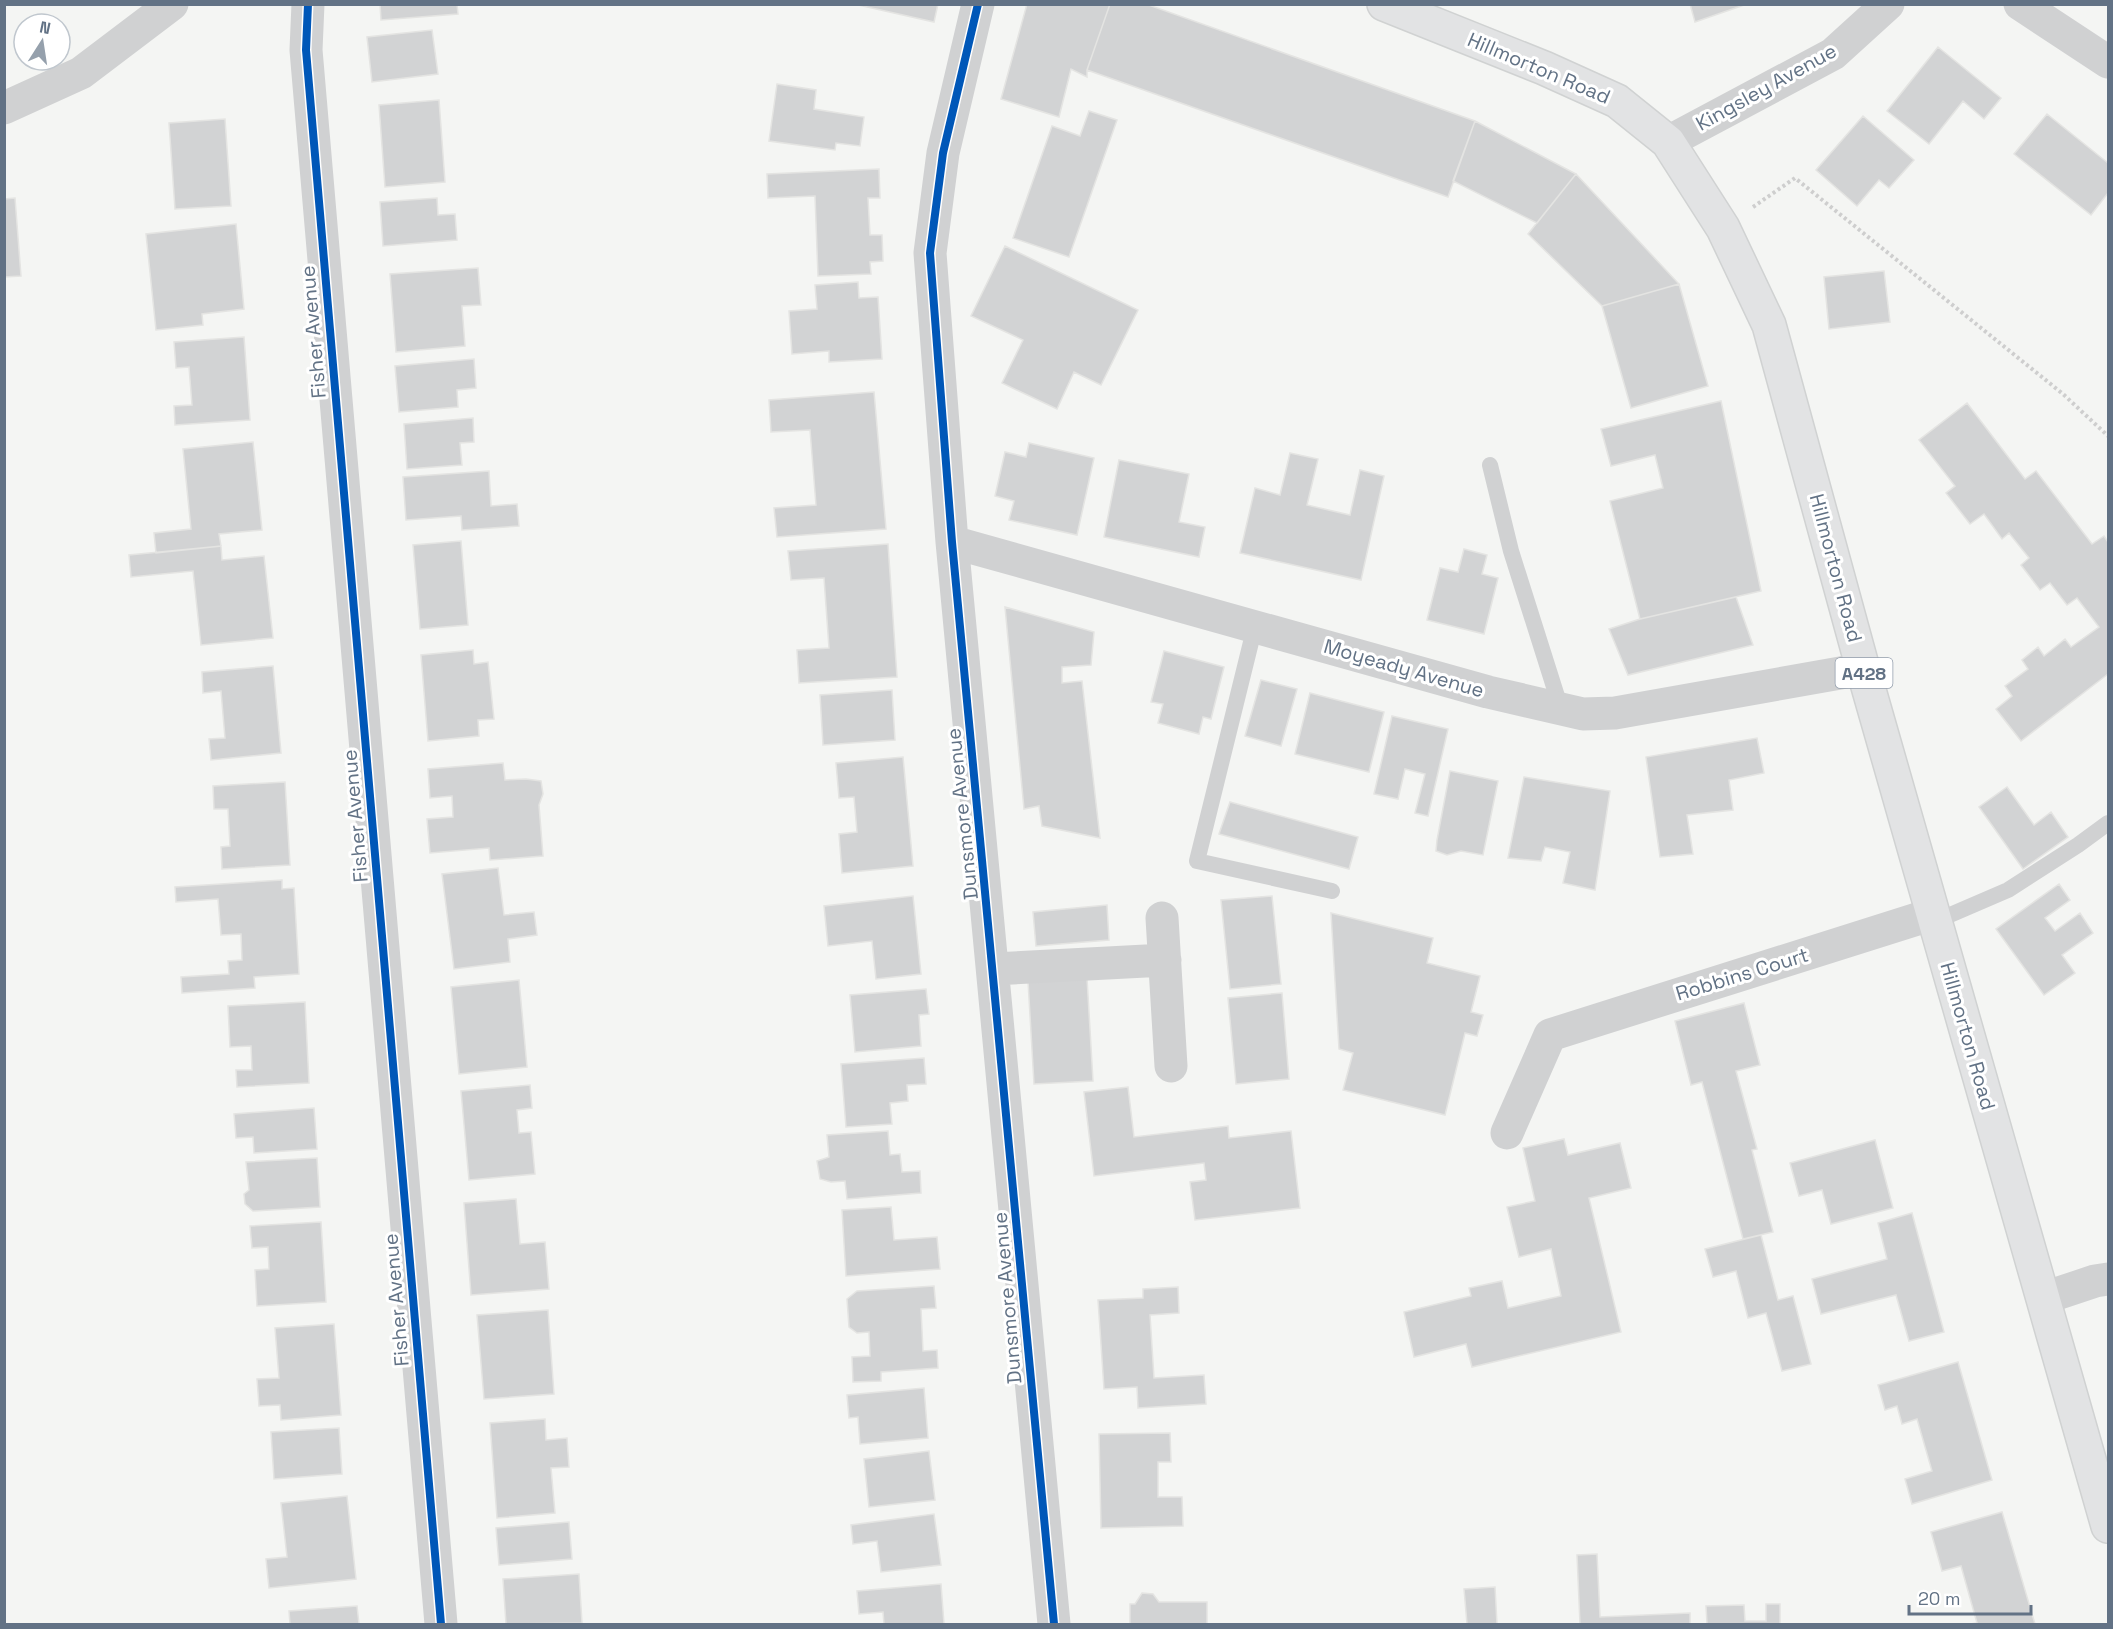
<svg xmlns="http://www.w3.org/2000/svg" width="2113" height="1629" viewBox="0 0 2113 1629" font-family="'Space Grotesk',sans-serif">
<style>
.building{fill:#d2d3d4;stroke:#e4e4e2;stroke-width:1.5}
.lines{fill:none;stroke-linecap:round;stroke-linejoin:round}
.highway-casing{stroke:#d0d2d2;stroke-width:36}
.path{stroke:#cecece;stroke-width:4;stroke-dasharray:3 3;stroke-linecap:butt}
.lane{stroke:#d0d1d2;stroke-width:16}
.street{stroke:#d0d1d2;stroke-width:33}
.highway{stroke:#e2e3e4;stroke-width:33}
.cycleway-casing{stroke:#fff;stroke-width:11}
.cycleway{stroke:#0057b8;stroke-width:8}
.labels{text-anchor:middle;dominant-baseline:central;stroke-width:6;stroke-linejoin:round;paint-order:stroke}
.shield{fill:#fff;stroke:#919caa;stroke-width:1.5}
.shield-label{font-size:18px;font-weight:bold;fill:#627285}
.street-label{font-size:20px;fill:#627285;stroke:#fff}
</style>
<rect width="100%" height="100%" fill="#f4f5f3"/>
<!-- building -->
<path class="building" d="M380 4H457L458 14 381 20Z
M854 4H938L934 22Z
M1027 4H1110L1087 70V77L1071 69 1059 117 1001 99Z
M1110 4H1146L1475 121 1448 197 1087 70Z
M1690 4H1747L1695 22Z
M432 30 438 74 372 82 367 37Z
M1938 47 2001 98 1984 119 1963 101 1929 144 1887 111Z
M777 84 816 90 814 109 864 117 860 146 836 143 835 150 769 141Z
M439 100 445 182 385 187 379 105Z
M1089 111 1117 120 1069 257 1013 238 1052 126 1080 136Z
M2047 114 2108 163V193L2091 215 2014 154Z
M1863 116 1914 160 1889 188 1879 180 1857 206 1816 170Z
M225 119 231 206 175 209 169 123Z
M1475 121 1576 174 1537 223 1453 181Z
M879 169 880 198H868L870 235H882L883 261 870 262 871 274 818 276 815 196 768 198 767 174Z
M1576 174 1679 284 1602 306 1528 234Z
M15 198 21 276 4 277V199Z
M437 198 438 215 455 214 457 240 383 246 380 202Z
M236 224 244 309 202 314 203 325 156 330 146 234Z
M1005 246 1138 310 1101 385 1074 372 1057 409 1002 383 1023 340 971 316Z
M478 268 481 305 462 306 465 346 396 352 390 274Z
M1884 271 1890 322 1829 329 1824 277Z
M858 282 859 298 878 297 882 359 829 362V351L792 354 789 311 817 309 815 285Z
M1679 284 1708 386 1631 408 1602 306Z
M244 337 250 420 175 425 174 406 192 405 189 367 176 368 174 342Z
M474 359 476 388 457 390 458 407 399 412 395 366Z
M874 392 886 529 777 537 774 508 816 505 810 430 771 432 769 400Z
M1721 401 1761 591 1640 619 1610 501 1663 488 1655 455 1611 466 1601 429Z
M1967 403 2025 479 2036 471 2092 544 2104 536 2108 542V674L2021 741 1996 709 2012 696 2005 686 2028 669 2022 660 2038 647 2044 656 2065 639 2071 647 2099 627 2077 598 2067 605 2050 583 2040 590 2021 565 2029 558 2009 533 2002 539 1984 514 1970 524 1946 493 1955 486 1919 440Z
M473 418 474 442 460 443 462 465 407 469 404 424Z
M253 442 262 530 219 534 221 546 156 553 154 533 191 529 183 449Z
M1029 443 1094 458 1077 535 1009 520 1014 501 995 496 1005 452 1026 457Z
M1290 453 1318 459 1307 505 1350 515 1360 470 1384 476 1361 580 1240 553 1255 488 1280 495Z
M1119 460 1189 474 1179 522 1205 527 1199 557 1104 537Z
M489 471 491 506 517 504 519 526 462 530 461 516 406 520 403 477Z
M461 541 468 625 420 629 413 545Z
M888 544 897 677 799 683 797 650 829 648 824 578 791 580 788 551Z
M221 546 222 560 264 556 273 638 201 645 193 571 131 577 129 555Z
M1464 549 1487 555 1482 574 1498 578 1484 634 1427 620 1440 568 1458 572Z
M1736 597 1753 645 1628 675 1609 629 1640 619Z
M1005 607 1094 632 1091 665 1062 667V683L1082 681 1100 838 1042 826 1039 806 1024 809Z
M473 650 474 664 488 662 494 719 478 720 479 736 428 741 421 655Z
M1164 651 1224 667 1211 719 1203 717 1199 734 1158 723 1163 704 1151 702Z
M273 666 281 753 211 760 209 739 225 738 221 691 203 693 202 672Z
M1261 680 1297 689 1281 746 1245 736Z
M892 690 895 740 823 745 820 695Z
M1310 693 1384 712 1369 772 1295 754Z
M1392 716 1448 729 1428 816 1415 813 1425 774 1405 769 1398 799 1374 794Z
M1757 738 1764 773 1729 780 1733 810 1687 815 1693 854 1660 857 1646 757Z
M903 757 913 866 842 873 839 834 857 832 854 797 839 798 836 763Z
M503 763 505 780 526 779 541 781 543 794 539 805 543 856 490 860 489 848 430 853 427 819 453 817 452 796 430 798 428 769Z
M1450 771 1498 781 1483 855 1461 851 1447 855 1436 851 1437 840Z
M1524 777 1610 791 1595 890 1563 883 1570 852 1545 847 1541 861 1508 858Z
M285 782 290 865 222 869 221 847 230 846 228 809H214L213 786Z
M2007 787 2034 825 2051 812 2068 837 2023 869 1979 807Z
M1230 802 1358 837 1349 869 1219 834Z
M498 868 504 915 534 912 537 935 508 939 510 962 454 969 442 874Z
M282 880V889L294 888 299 974 254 977 255 988 182 993 181 977 229 974 228 961 242 960 241 934 221 935 218 899 176 902 175 887Z
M2059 884 2070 900 2045 918 2055 931 2080 913 2093 933 2062 955 2075 973 2044 995 1996 929Z
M913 896 921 974 876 979 872 941 828 946 824 906Z
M1272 896 1281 984 1230 989 1221 900Z
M1107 905 1109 940 1036 946 1033 912Z
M1331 913 1433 938 1427 963 1480 976 1471 1012 1483 1015 1477 1036 1465 1033 1445 1115 1343 1090 1353 1053 1339 1049Z
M1087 978 1093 1081 1034 1084 1028 981Z
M519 980 527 1067 459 1074 451 987Z
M926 989 929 1014 919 1015 921 1046 855 1052 850 995Z
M1282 993 1289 1079 1236 1084 1228 998Z
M305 1002 309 1083 237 1087 236 1070H252L251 1046 230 1047 228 1006Z
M1744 1003 1760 1065 1736 1071 1757 1149 1752 1150 1773 1232 1743 1239 1702 1082 1691 1085 1675 1021Z
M924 1058 926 1084 907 1085 908 1101 890 1103 892 1124 846 1127 841 1064Z
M530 1085 532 1108 517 1110 519 1133 531 1132 535 1174 469 1180 461 1091Z
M1128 1087 1134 1137 1228 1126 1229 1138 1291 1131 1300 1208 1195 1220 1190 1182 1206 1180 1204 1163 1094 1176 1084 1092Z
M314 1108 317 1149 254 1153 253 1137 236 1138 234 1114Z
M888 1131 890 1155 900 1154 902 1172 920 1171 921 1193 847 1199 845 1181 831 1182 820 1179 817 1161 829 1157 827 1135Z
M1564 1139 1568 1155 1620 1143 1631 1188 1589 1198 1621 1332 1472 1367 1466 1344 1414 1357 1404 1312 1471 1296 1469 1288 1502 1281 1508 1308 1561 1296 1551 1249 1519 1257 1507 1207 1535 1201 1523 1148Z
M1875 1140 1893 1208 1831 1224 1822 1190 1799 1196 1790 1163Z
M317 1158 320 1207 253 1211 245 1204 244 1194 249 1190 246 1162Z
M516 1199 520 1244 545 1242 549 1289 471 1295 464 1203Z
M891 1207 894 1240 937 1237 940 1269 846 1276 842 1210Z
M1912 1213 1944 1332 1909 1341 1896 1295 1821 1314 1812 1279 1887 1259 1878 1223Z
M321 1222 326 1302 257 1306 255 1270 269 1269 268 1247 252 1248 250 1226Z
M1761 1235 1778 1300 1793 1296 1811 1364 1782 1371 1766 1313 1748 1318 1736 1271 1713 1277 1705 1249Z
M934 1286 936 1308 921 1309 923 1351 937 1350 938 1368 881 1372V1381L853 1382 852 1357 870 1356 869 1332 857 1333 849 1327 847 1299 857 1291Z
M1178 1287 1179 1313 1150 1315 1154 1378 1204 1375 1206 1404 1138 1408 1137 1387 1104 1389 1098 1300 1143 1298V1289Z
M548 1310 554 1394 484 1399 477 1315Z
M334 1324 341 1415 281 1420 280 1405 259 1406 257 1379 279 1378 275 1328Z
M1958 1362 1992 1480 1912 1504 1905 1479 1932 1471 1917 1419 1902 1424 1897 1406 1885 1410 1878 1385Z
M924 1388 928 1438 860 1444 858 1417 849 1418 847 1395Z
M545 1419 546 1440 567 1438 569 1467 551 1468 555 1513 497 1518 490 1423Z
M339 1428 342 1474 274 1479 271 1432Z
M1170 1433 1171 1462H1158V1497H1182L1183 1526 1101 1528 1099 1434Z
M929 1451 935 1500 869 1507 864 1459Z
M347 1496 356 1579 269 1588 266 1559 287 1557 281 1503Z
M2002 1512 2035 1624H1970L1977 1623 1961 1566 1942 1571 1931 1532Z
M934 1514 941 1565 881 1572 877 1541 853 1544 851 1525Z
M569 1522 572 1559 499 1565 496 1528Z
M1597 1554 1600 1617 1690 1613V1624H1580L1577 1555Z
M579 1574 582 1623 506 1624 503 1579Z
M941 1584 944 1624H884L883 1612 859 1614 857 1591Z
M1495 1587 1497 1624H1467L1464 1589Z
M1142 1593 1153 1594 1159 1602H1207V1624H1130V1604H1135Z
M1766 1604H1780V1624H1707L1706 1606 1744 1605 1745 1621H1766Z
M357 1606 359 1624H290L289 1611Z"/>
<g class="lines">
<!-- highway casing -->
<g class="highway-casing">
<path id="highway" d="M1384 4 1544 68 1617 101 1668 142 1723 228 1769 325 1863 669 2108 1526"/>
</g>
<!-- path -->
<path class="path" d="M1753 207 1795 178 2063 394 2108 436"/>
<!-- lane -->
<path class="lane" d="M1490 465 1511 551 1561 709
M1255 626 1197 861 1332 891
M1936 921 2008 890 2078 845 2108 823"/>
<!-- street -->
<path class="street" d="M308 4 306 50 441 1624
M978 4 943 153 930 253 952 542 1054 1624
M2020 4 2108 62
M4 108 81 73 172 4
M1668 142 1833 54 1888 4
M952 542 1488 692 1583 714 1615 713 1863 669
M1162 918 1171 1066
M993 969 1165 960
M1507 1133 1550 1035 1933 914
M2044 1298 2095 1281 2108 1279"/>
<!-- highway -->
<use href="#highway" class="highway"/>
<!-- cycleway casing -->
<g class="cycleway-casing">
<path id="cycleway" d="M308 4 306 50 441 1624
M978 4 943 153 930 253 952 542 1054 1624"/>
</g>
<!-- cycleway -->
<use href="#cycleway" class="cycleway"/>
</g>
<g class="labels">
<!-- shield labels -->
<rect class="shield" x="1835.5" y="658" width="57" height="30" rx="4.5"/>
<g class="shield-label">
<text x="1864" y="673">A428</text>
</g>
<!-- street labels -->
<g class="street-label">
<text transform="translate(1539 68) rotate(23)">Hillmorton Road</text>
<text transform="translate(1766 87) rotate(-29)">Kingsley Avenue</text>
<text transform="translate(313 332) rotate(-95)">Fisher Avenue</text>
<text transform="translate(1836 568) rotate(75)">Hillmorton Road</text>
<text transform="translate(1404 668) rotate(16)">Moyeady Avenue</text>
<text transform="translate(962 814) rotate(-96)">Dunsmore Avenue</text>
<text transform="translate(355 816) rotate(-95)">Fisher Avenue</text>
<text transform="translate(1742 974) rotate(-17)">Robbins Court</text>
<text transform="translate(1968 1036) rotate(74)">Hillmorton Road</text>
<text transform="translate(1007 1298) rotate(-95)">Dunsmore Avenue</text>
<text transform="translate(396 1300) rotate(-95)">Fisher Avenue</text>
</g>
</g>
<!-- border -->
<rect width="2113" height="1629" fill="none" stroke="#627285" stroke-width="12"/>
<!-- north arrow -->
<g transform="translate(42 42) rotate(12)"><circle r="28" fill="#ffffff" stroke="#c0c7ce" stroke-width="1.5"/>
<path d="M0-4.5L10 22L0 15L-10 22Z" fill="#95a0ac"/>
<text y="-9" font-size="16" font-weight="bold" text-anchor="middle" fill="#627285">N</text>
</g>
<!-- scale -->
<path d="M1909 1605v9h122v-9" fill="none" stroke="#627285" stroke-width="3"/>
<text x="1918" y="1605" font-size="18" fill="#627285" stroke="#ffffff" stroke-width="4.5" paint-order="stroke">20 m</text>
</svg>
